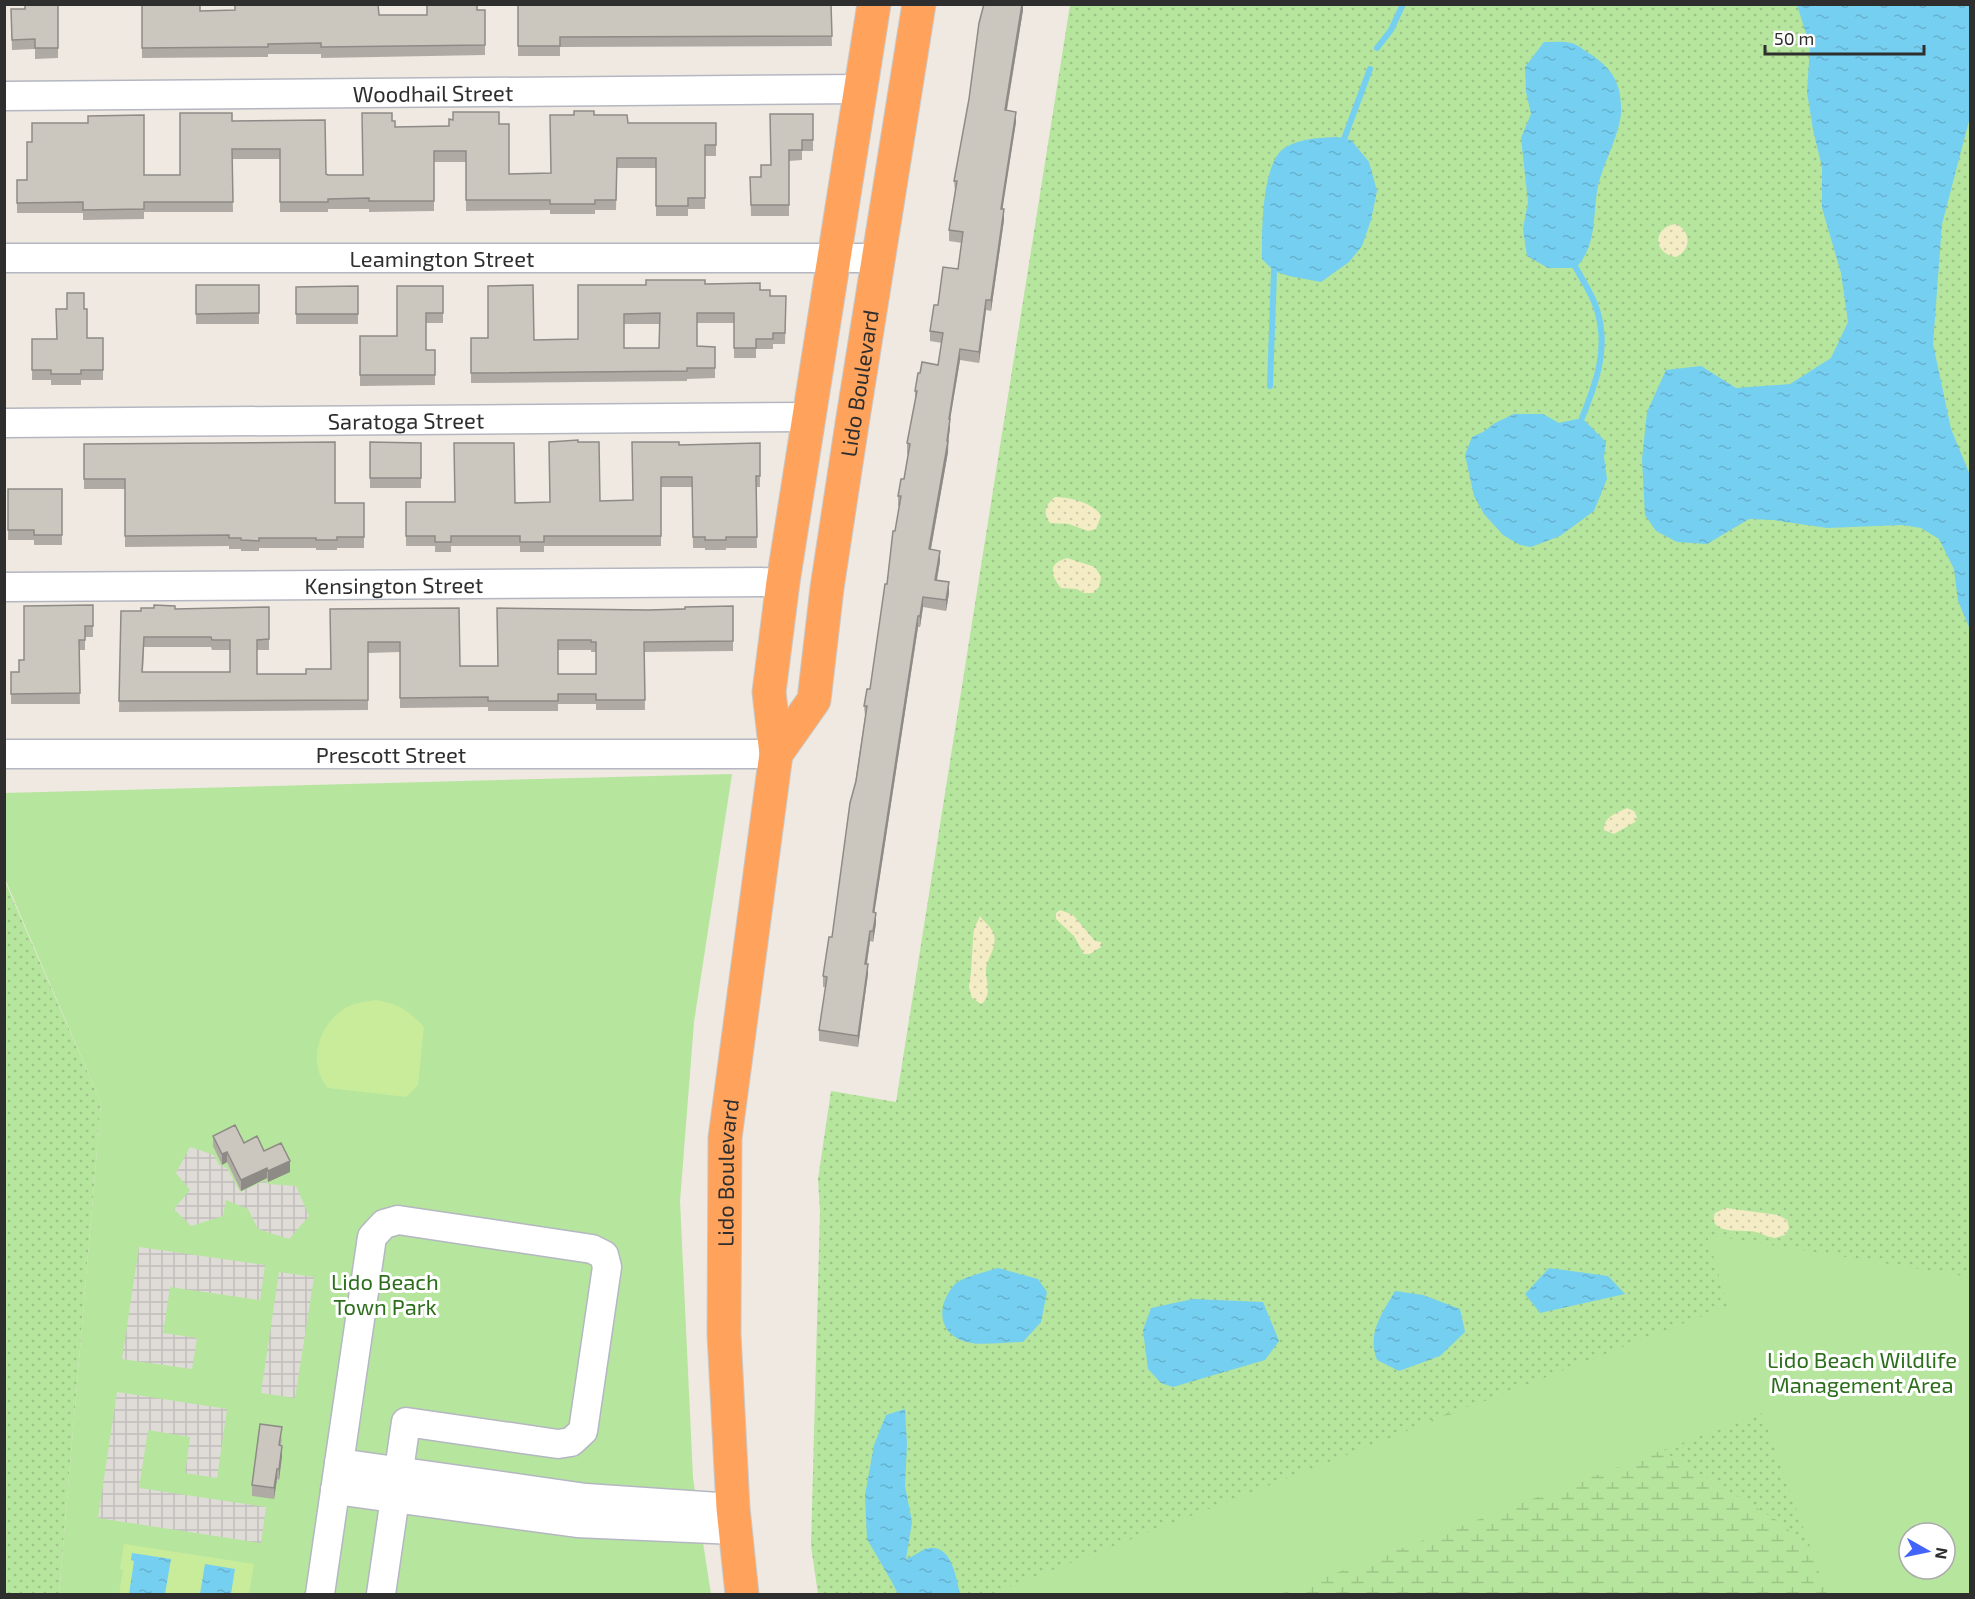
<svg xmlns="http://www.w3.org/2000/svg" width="1975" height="1599" viewBox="0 0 1975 1599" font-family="'Exo 2',sans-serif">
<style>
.grass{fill:url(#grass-dots);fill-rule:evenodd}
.wetland{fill:url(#wetland-marsh)}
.sand{fill:url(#sand-dots)}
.park{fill:#b6e59e;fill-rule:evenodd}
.pitch{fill:#c9ec9a}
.plaza{fill:url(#plaza-grid)}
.water{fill:url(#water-ripples)}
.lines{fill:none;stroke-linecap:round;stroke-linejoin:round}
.stream{stroke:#75cff0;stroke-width:6}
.minor-casing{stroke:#b4b7c1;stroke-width:31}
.highway-casing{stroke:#c9c9c9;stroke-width:35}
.minor{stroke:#fff;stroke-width:28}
.highway{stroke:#ffa35c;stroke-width:33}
.wall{fill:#afaba4;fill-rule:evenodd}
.shaded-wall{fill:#8e8b86}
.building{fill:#cbc7bf;stroke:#8e8b86;stroke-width:1.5;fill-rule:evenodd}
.labels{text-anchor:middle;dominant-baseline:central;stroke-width:6;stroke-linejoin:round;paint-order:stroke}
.street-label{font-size:22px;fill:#2e2e2e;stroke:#fff}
.park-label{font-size:22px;fill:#2c6e1b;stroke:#fff}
</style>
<defs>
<pattern id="grass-dots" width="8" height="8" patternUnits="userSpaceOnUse" patternTransform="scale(1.5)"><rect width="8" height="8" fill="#b6e59e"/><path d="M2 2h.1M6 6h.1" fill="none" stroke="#9dc588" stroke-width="1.8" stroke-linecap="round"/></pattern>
<pattern id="wetland-marsh" width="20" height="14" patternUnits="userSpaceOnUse" patternTransform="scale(1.5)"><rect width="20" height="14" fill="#b6e59e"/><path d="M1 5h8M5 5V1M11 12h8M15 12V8" fill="none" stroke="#9dc588"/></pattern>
<pattern id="sand-dots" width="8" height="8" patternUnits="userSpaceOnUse" patternTransform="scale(1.5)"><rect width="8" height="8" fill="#f3ecc5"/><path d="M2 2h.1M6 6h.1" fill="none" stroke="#d1cbaa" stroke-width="1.8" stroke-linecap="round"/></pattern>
<pattern id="plaza-grid" width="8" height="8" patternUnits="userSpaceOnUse" patternTransform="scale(1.5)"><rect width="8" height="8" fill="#dfdcd8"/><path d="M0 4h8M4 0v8" fill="none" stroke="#c0bdba"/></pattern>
<pattern id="water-ripples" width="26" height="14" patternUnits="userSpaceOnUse" patternTransform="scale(1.5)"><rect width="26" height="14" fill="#75cff0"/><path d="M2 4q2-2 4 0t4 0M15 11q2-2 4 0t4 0" fill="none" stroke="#66b2ce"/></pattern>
</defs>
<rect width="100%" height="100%" fill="#efe9e1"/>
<!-- grass -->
<path class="grass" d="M1070 5H1970V1594L1087 1571 1010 1594H818L811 1546 820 1211 818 1179 831 1091 896 1102ZM1909 1533H1945V1569H1909Z
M4 879 101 1103 59 1594H5Z"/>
<!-- wetland -->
<path class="wetland" d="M1464 1406 1636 1435 1778 1521 1864 1594H1010L1087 1571Z"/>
<!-- sand -->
<path class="sand" d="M1676 224C1691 231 1692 250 1676 257 1653 254 1652 227 1676 224Z
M1055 497C1069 497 1095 503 1101 516L1096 529 1088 531 1069 524 1050 523C1042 513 1046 504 1055 497Z
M1067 558 1095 567 1101 577 1099 587 1093 593H1084L1077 589 1061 588C1051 575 1047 564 1067 558Z
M1627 808 1634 811 1637 817 1635 822 1614 834 1604 830C1603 817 1617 813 1627 808Z
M1060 910 1073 915 1095 941 1101 942V947L1090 954H1084L1074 936 1056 919V913Z
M980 916C984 922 992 927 994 935 997 947 988 957 986 968 985 979 993 997 981 1004L972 998 969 987 971 972 973 940 974 929Z
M1726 1208 1778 1215 1787 1220 1789 1228 1785 1235 1775 1238C1768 1237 1763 1234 1756 1232 1745 1229 1707 1236 1715 1213Z"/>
<!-- park -->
<path class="park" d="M732 774 694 1022 680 1201 693 1478 711 1594H59L101 1103 5 879 4 793Z
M1707 1235 1970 1277V1594H1827L1762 1413 1280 1594H991L1728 1306ZM1909 1533H1945V1569H1909Z"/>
<!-- pitch -->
<path class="pitch" d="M376 1000C399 1004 408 1010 424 1027L418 1085 406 1097 328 1088C308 1066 317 1029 340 1012 350 1003 363 1002 376 1000Z
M124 1544 254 1564 249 1594H119L123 1570 120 1569Z"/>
<!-- plaza -->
<path class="plaza" d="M190 1147 214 1155 219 1165 227 1168 240 1192 265 1181 268 1184 296 1186 309 1216 289 1239 258 1229 248 1209 226 1200 223 1216 191 1226 174 1209 190 1190 176 1173Z
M139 1247 265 1265 260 1300 170 1287 163 1333 197 1338 192 1369 122 1359Z
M279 1272 314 1277 295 1398 261 1393Z
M117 1392 227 1409 217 1478 185 1473 190 1437 148 1430 139 1488 266 1507 261 1543 98 1518Z"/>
<!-- water -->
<path class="water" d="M1797 5H1970V117L1942 224 1933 344 1951 429 1970 475V629L1958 601 1954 569 1939 539 1921 528 1902 525 1827 528 1773 520 1749 519 1707 544 1677 542 1656 531 1645 515 1642 459 1647 412 1666 370 1701 366 1736 388 1790 384 1831 358 1848 322 1841 273 1822 208V167L1813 130 1807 92 1810 46Z
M1544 42C1553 42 1563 41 1571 43 1577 44 1582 49 1587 52 1611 67 1622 82 1621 112 1620 134 1603 164 1598 186 1592 217 1598 243 1576 268H1548L1527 256 1523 229 1528 202 1521 138 1531 114 1526 92 1525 67Z
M1337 137 1351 140 1369 162 1377 191 1371 220 1362 246 1349 262 1321 282 1289 276 1274 271 1262 259C1262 233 1261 161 1286 147 1302 138 1319 138 1337 137Z
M1514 414H1543L1559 423 1582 418 1606 442 1604 457 1607 479 1594 511 1560 536 1531 547 1520 545 1503 535 1484 514 1474 496 1465 455 1472 437 1483 432 1495 423Z
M998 1268 1038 1279 1047 1292 1041 1322 1023 1342C1009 1342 980 1346 967 1342 937 1334 936 1305 955 1284 961 1278 988 1271 998 1268Z
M1549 1268 1608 1276 1625 1294 1540 1313 1525 1294Z
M1395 1291 1423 1295 1460 1309 1465 1332 1440 1356 1399 1371 1377 1360C1367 1333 1381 1315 1395 1291Z
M1193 1299 1263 1302 1279 1341 1265 1360 1173 1387 1161 1383 1148 1369 1143 1330 1151 1308Z
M905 1409 907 1444 905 1486 912 1522 906 1559C912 1557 917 1553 923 1550 951 1539 956 1577 960 1594H898L892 1582 867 1539 865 1495 874 1445 886 1415Z
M132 1553 171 1559 165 1594H129L134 1561 131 1560Z
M205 1564 235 1569 231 1594H200Z"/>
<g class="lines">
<!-- stream -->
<path class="stream" d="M1377 48 1391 30 1403 4
M1344 139 1370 69
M1576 268C1583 281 1593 295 1597 310 1609 349 1596 383 1582 418
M1270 386 1274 271"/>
<!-- minor casing -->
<g class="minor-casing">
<g id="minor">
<path id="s1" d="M4 96 861 89"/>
<path id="s2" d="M4 258H879"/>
<path id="s3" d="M4 423 808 417"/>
<path id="s4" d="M4 587 783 582"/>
<path id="s5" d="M4 754H776"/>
<path d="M339 1463 586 1498 733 1508"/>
<path d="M335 1490 577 1523 735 1530"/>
<path d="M320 1594 372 1237 384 1224 398 1220 592 1249 604 1255 607 1267 583 1431 571 1442 558 1444 406 1422 381 1594"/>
</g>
</g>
<!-- highway casing -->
<g class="highway-casing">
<g id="highway">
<path id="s6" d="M776 754 814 700 827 588 852 424 919 4"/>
<path id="s7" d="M742 1594 733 1508 724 1334 725 1138 776 754 769 692 783 582 874 4"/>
</g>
</g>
<!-- minor -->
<use href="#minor" class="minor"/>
<!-- highway -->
<use href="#highway" class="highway"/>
</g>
<!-- wall -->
<path class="wall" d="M58 4V58L35 59V49L12 50 11 9H25Z
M142 4 200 11 379 15H427L485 10V55L321 58V54H268V57L142 58Z
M518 4H831L832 46 560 47V56H518Z
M1023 4V10L1007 110 1016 122 1002 209 1004 220 991 311 986 310 979 363 960 360 950 420 948 452 931 549 940 561 937 580 949 593 946 611 923 607 920 627H918L876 901 874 912 876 923 873 942 870 941 867 964 868 974 858 1047 819 1041V1030L826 987H823V976L832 937 865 716 864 706 870 689 899 506H898V496L904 479 908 454H907V443L915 401V391L920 373 938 365 942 343 930 341V331L938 305 958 269 962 243 949 241V230L955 191 954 181Z
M813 114V151H802V160L789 161V216H751L750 177H761Z
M594 115 628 123H716V156H705V209H688V216H656V168H617L616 210H595V214H550V210L466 211V162H434V211L369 212V209H328V212H280V159H232L233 212H144V219L83 220V213H17V180L144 175H180L232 121 328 175H363L392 121 395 127 499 124 509 174 551 173Z
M705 284 760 290 786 306 785 344H773V349H756V358H734V323H697V346L715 347V378L687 379V381L471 383V338L534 340 578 339 646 285ZM624 324H660L659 348H624Z
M196 285H259V324H196Z
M358 286V324H296V287Z
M443 286V323H426V350H435V385L360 386V336H397Z
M84 309 87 338H103V380H81V385H51V380H32V339H57Z
M370 442 421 443V488H370Z
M578 442 600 501 632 500 679 445 760 443V487H756L757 548H726V550H705V548H693L692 487H661V546H544V552H520V546H451V552H435V546H406V502H550Z
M84 444 335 503H364V548H337V550H316V548H259V551H241V549H229V546L125 547V489H84Z
M8 489H62V545H34V540H8Z
M93 605V637H85V650H79L80 704H11V672H19L24 660Z
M733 606V651L644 652 645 710H596V704H558V711H488V707L400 708V652L368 653V710L119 712 121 611H141L175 609 269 607V650H257V674H306L331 669 330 609 460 666H498L497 608 648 610ZM144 647H211L212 650H230V672H143ZM558 650H591V652H596V674H558Z
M213 1136 244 1143 264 1151 290 1172 268 1182 267 1178 241 1191 227 1162 222 1165 213 1146Z
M282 1437 281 1445 282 1456 279 1480 277 1479 274 1499 252 1496V1485Z"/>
<!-- shaded-wall -->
<path class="shaded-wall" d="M1022 4H1023V10L1005 120V110Z
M1016 112V122L1001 219V209Z
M1004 209V220L991 311V300Z
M986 300V310L979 363V352Z
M960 349V360L950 420V429L947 448 948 441V452L929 559V549L947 441 949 419Z
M940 551V561L935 590V580Z
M949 582V593L946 611V600Z
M923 597V607L920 627V616Z
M918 616V627L873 922V912L876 891Z
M876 913V923L873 942V931Z
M870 931V941L865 974V964Z
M868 964V974L858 1047V1036Z
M227 1152V1162L222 1165V1154Z
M290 1161V1172L268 1182V1171Z
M267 1168V1178L241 1191V1180Z
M282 1446V1456L279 1480V1469Z
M277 1469V1479L274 1499V1488Z"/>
<!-- building -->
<path class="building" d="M25 4H58V48H35V39L12 40 11 9H25Z
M142 4H200V11L235 10V4H378L379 15H427V4H477V10H485V45L321 47V43L268 44V47L142 48Z
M518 4H831L832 36 560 37V46H518Z
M984 4H1022L1005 110 1016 112 1001 209H1004L991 300H986L979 352 960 349 949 419H950L947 441H948L929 549 940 551 935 580 949 582 946 600 923 597 920 616H918L876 891 873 912 876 913 873 931H870L865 964H868L858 1036 819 1030 827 977 823 976 829 937H832L850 803 856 781 867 706H864L867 689H870L885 584H887L893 531H895L901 496H898L901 479H904L910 444 907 443 917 391H915L918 373H920L922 362 938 365 943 333 930 331 934 305H938L943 267 958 269 963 232 949 230 957 181H954L969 99 979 23Z
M574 111H594V115H627L628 123H716V145H705V198H688V206H656V158H617L616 200H595V204H550V200H466V151H434V201H369V198L328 199V202H280V149H232L233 202H144V209L83 210V202L17 203V180H27V142H32V123H88V116L144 115V175H180V113H232V121L325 120 326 174 328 175H363L362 113H392V121H395V127L449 126V119L453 120V112H499V124H509V174L551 173 550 115H574Z
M770 114H813V140H802V150H789V205H751L750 177H761V165H771Z
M646 280H705V284L760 283V290H770V296H786L785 333H773V339H756V348H734V313H697V346L715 347V368H687V371L471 373V338H488V286L533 285 534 340 578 339V285H646ZM660 313 659 348H624V314Z
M196 285H259V313L196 314Z
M358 286V314H296V287Z
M397 286H443V313H426V350H435V375H360V336H397Z
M67 293H84V309H87V338H103V370H81V374H51V370H32V339H57L56 309H67Z
M578 440V442H599L600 501 633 500 632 442H679V445L760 443V476H756L757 537H726V540H705V537H693L692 477H661V536H544V542H520V536H451V542H435V536H406V502H455L454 443H514L515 503 550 502 549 442Z
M335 442V503H364V537H337V540H316V538H259V541L241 540V538H229V535L125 536V479H84V444Z
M370 442 421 443V478H370Z
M8 489H62V535H34V530H8Z
M93 605V626H85V640H79L80 693 11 694V672H19V660H24V606Z
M154 605 175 606V609L269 607V639L257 640V674H306V669H331L330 609 459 608 460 666H498L497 608 648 610 685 609V607L733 606V641L644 642 645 700H596V694H558V701H488V697L400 698V642H368V700L119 701 121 611H141V608H154ZM144 637H211L212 640H230V672H142ZM558 640H591V642H596V674H558Z
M235 1125 244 1143 257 1136 264 1151 281 1143 290 1161 268 1171 267 1168 241 1180 227 1152 222 1154 213 1136Z
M260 1424 282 1427 279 1445 282 1446 279 1469H277L274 1488 252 1485Z"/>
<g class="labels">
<!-- street labels -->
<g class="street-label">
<text stroke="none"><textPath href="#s1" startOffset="429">Woodhail Street</textPath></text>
<text stroke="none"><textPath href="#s2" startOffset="438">Leamington Street</textPath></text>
<text stroke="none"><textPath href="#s6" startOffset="386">Lido Boulevard</textPath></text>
<text stroke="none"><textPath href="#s3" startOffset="402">Saratoga Street</textPath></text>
<text stroke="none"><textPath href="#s4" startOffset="390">Kensington Street</textPath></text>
<text stroke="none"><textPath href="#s5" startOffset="387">Prescott Street</textPath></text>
<text stroke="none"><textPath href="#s7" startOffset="422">Lido Boulevard</textPath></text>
</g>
<!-- park labels -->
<g class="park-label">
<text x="385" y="1281">Lido Beach<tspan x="385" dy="25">Town Park</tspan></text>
<text x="1862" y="1359">Lido Beach Wildlife<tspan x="1862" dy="25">Management Area</tspan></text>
</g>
</g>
<!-- border -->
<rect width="1975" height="1599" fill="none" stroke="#2e2e2e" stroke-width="12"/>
<!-- north arrow -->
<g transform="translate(1927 1551) rotate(99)"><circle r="28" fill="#ffffff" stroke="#ababab" stroke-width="1.5"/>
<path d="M0-4.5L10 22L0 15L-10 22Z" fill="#4264fb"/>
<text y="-9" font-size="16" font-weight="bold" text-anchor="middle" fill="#2e2e2e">N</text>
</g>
<!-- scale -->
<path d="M1765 45v9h159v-9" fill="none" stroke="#2e2e2e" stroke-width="3"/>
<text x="1774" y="45" font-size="18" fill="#2e2e2e" stroke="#ffffff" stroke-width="4.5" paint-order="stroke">50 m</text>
</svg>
